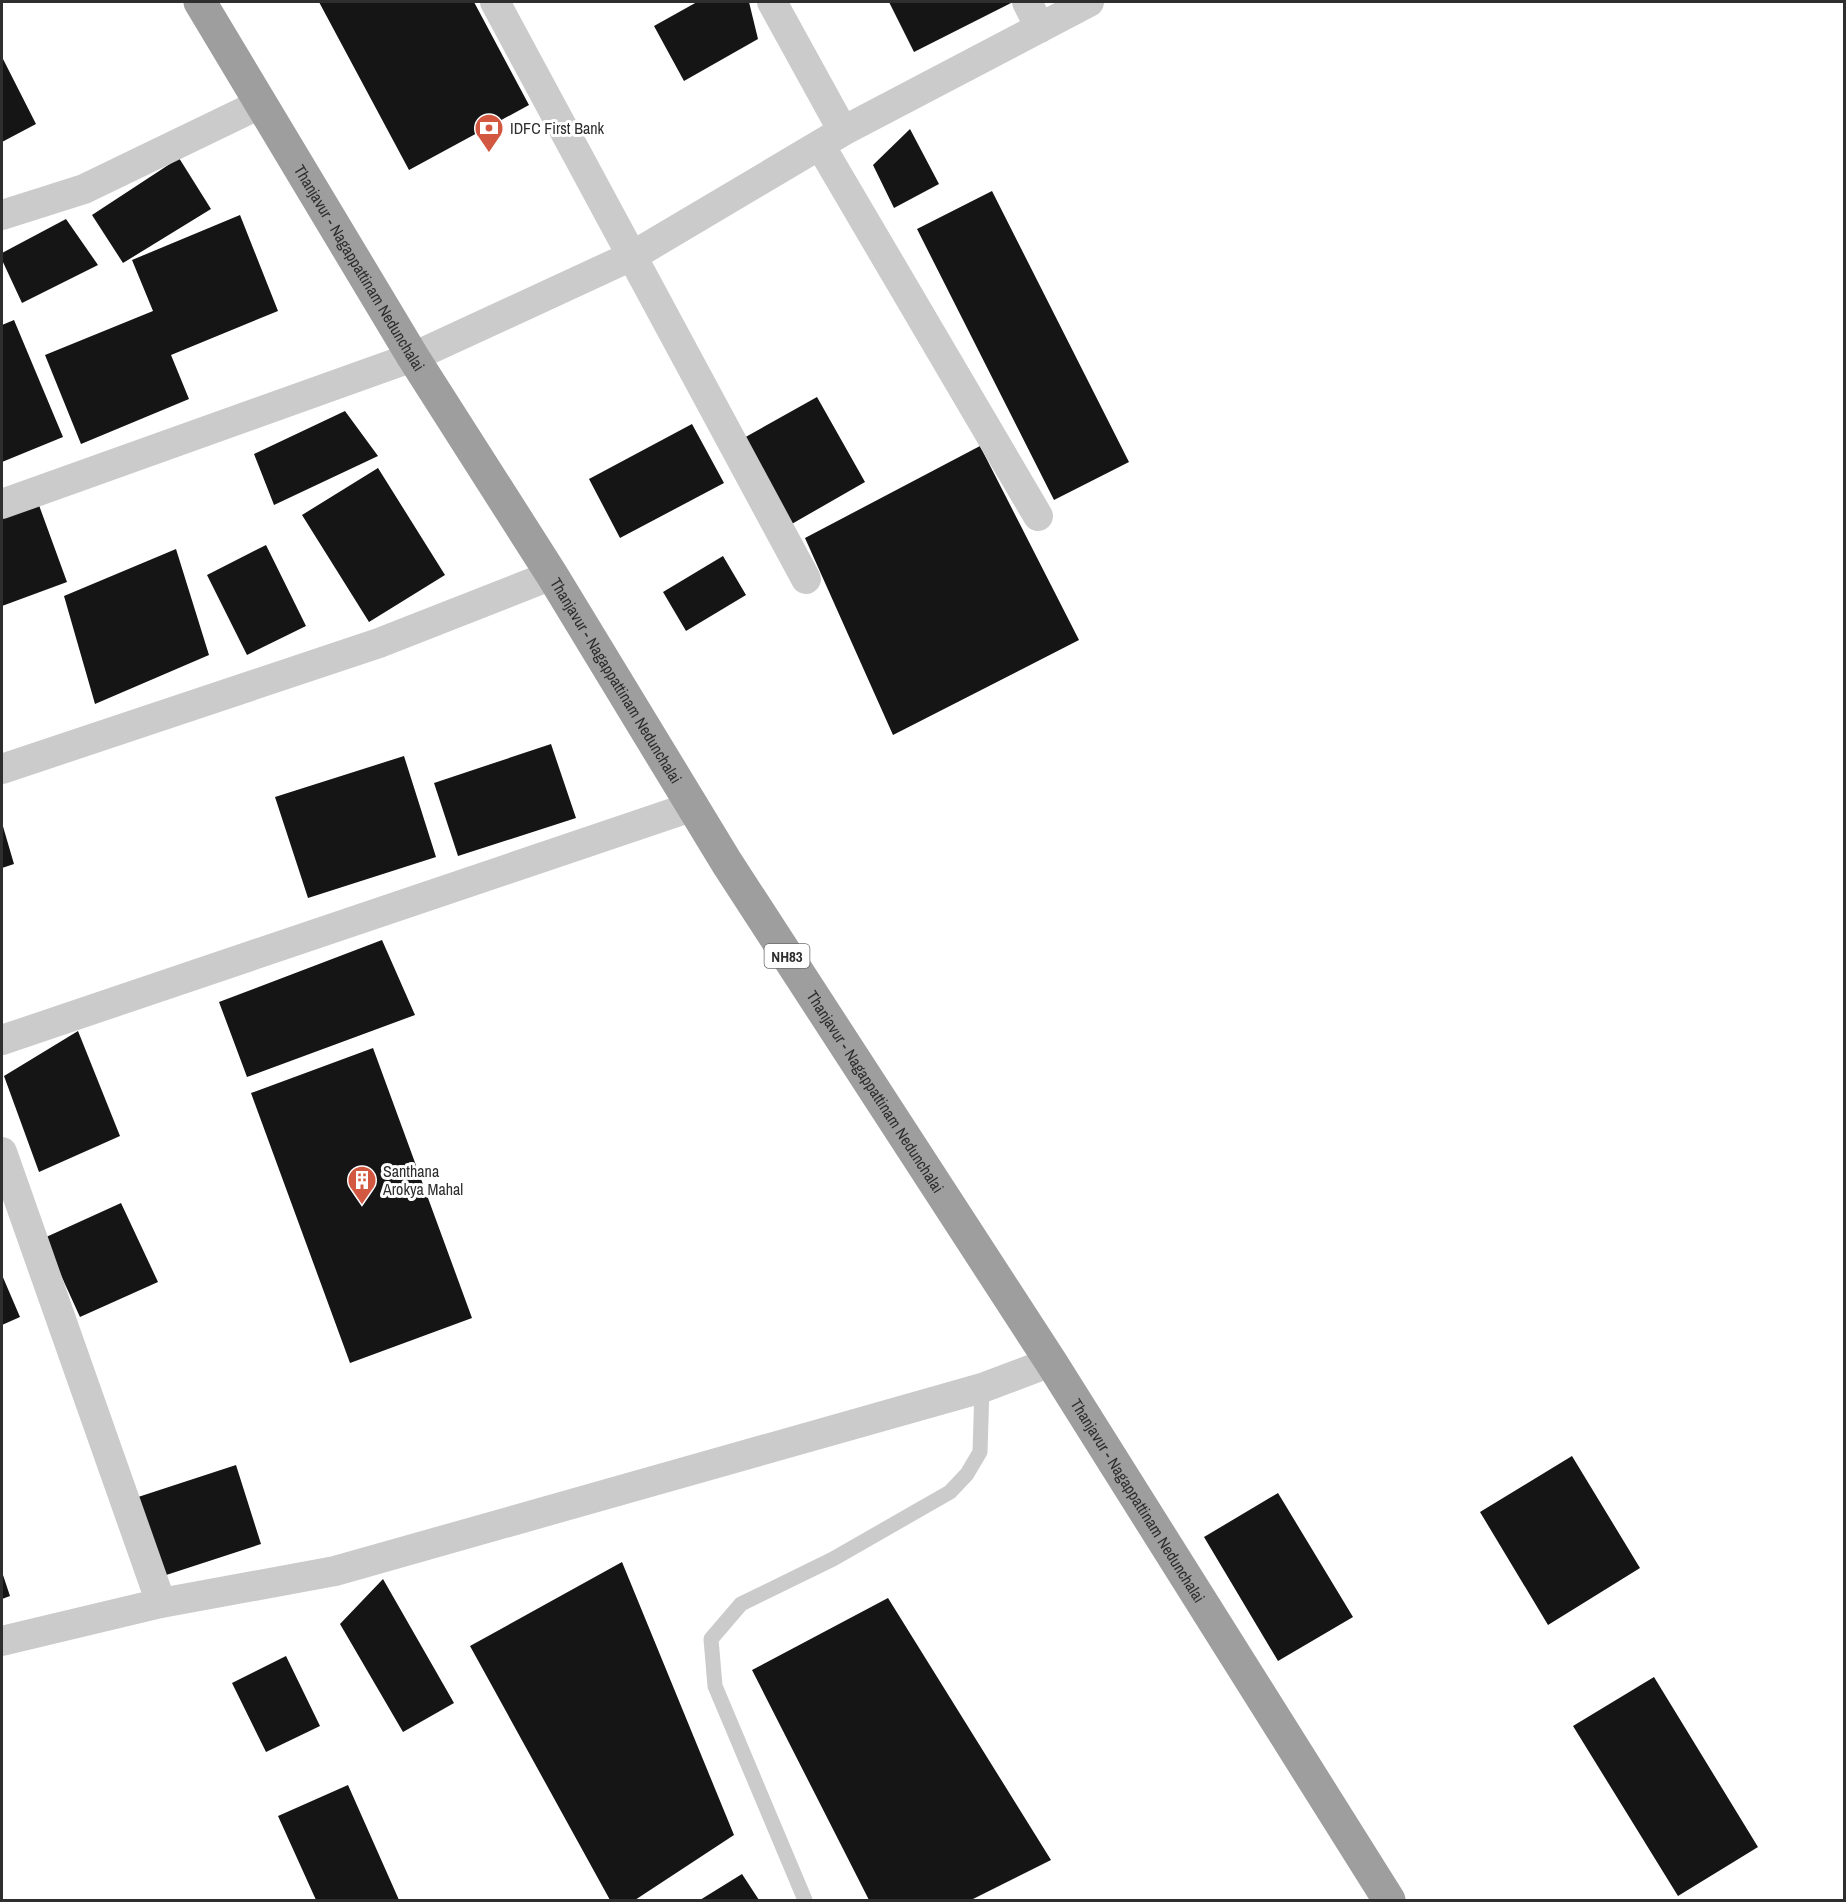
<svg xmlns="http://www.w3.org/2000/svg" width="1846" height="1902" viewBox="0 0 1846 1902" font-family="'Archivo Narrow',sans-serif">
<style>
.building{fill:#151515}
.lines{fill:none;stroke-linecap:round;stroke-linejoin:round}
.service{stroke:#cbcbcb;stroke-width:15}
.minor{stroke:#cbcbcb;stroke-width:30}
.trunk{stroke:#9e9e9e;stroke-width:33}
.labels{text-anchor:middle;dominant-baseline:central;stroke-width:6;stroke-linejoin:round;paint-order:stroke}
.shield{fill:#fff;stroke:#6d6d6d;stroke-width:1.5}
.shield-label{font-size:15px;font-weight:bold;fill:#2e2e2e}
.poi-label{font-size:16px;fill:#2e2e2e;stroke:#fff;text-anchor:start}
.street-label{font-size:16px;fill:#2e2e2e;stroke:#fff}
</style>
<rect width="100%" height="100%" fill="#fff"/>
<!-- building -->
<path class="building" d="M319 2H474L529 105 409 170Z
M697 2H749L758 39 684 81 654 26Z
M889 2H1013L914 52Z
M2 57 36 124 2 142Z
M910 129 939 184 894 208 873 165Z
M179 158 211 209 123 263 92 215Z
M992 191 1129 462 1054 500 917 229Z
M240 215 278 311 171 355 189 399 81 444 45 355 153 311 132 260Z
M66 219 98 265 22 303 2 260V253Z
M14 320 63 437 2 462V325Z
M817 397 865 482 790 525 742 439Z
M345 411 378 456 274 505 254 454Z
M692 424 724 483 620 538 589 479Z
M980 446 1079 640 893 735 805 538Z
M378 468 445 575 369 622 302 515Z
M36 497 67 582 2 606V509Z
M266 545 306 626 247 655 207 575Z
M176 549 209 655 95 704 64 596Z
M723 556 746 595 686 631 663 592Z
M551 744 576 818 458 856 434 783Z
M404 756 436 857 308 898 275 797Z
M2 823 14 864 2 868Z
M382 940 415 1015 247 1077 219 1002Z
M78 1031 120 1136 39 1172 4 1076Z
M373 1048 472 1318 350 1363 251 1093Z
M121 1203 158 1282 80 1317 44 1238Z
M2 1275 20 1317 2 1325Z
M1572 1456 1640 1568 1548 1625 1480 1512Z
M236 1465 261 1544 157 1578 132 1499Z
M1278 1493 1353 1617 1278 1661 1204 1537Z
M622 1562 734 1835 635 1900H610L470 1646Z
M2 1572 10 1596 2 1599Z
M383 1579 454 1703 403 1732 340 1624Z
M888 1598 1051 1860 971 1900H869L752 1670Z
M286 1656 320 1726 266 1752 232 1683Z
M1654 1677 1758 1847 1678 1896 1573 1726Z
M348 1785 399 1900H316L278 1816Z
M742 1874 759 1900H700Z"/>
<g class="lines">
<!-- service -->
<path class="service" d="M805 1900 715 1686 711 1639 741 1604 833 1559 950 1492 967 1474 980 1452 982 1388"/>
<!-- minor -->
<path class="minor" d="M495 2 806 579
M772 2 843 131
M1027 2 1040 28
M820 145 1038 516
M2 215 84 189 260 104
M2 504 413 357 634 255 843 131 1089 2
M2 769 379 643 552 575
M2 1040 694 806
M2 1152 161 1603
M2 1641 161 1603 335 1571 982 1388 1051 1362"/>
<!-- trunk -->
<path class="trunk" id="s1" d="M200 2 413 357 552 575 727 863 1051 1362 1389 1900"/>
</g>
<!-- icons -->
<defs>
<g id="bank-pin" transform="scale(1.5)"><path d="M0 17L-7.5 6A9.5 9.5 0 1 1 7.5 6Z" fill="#d35842" stroke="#fff"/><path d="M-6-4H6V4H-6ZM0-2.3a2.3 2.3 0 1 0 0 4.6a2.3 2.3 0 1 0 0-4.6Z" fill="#fff"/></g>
<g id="building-pin" transform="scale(1.5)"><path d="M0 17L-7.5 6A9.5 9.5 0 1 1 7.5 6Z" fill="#d35842" stroke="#fff"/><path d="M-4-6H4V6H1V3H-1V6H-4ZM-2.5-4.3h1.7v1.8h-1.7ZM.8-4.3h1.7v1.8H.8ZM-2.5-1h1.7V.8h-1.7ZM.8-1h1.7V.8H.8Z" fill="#fff"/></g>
</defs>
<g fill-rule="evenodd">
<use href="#bank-pin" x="489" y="128"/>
<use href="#building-pin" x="362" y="1180"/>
</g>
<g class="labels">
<!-- shield labels -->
<rect class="shield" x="764.5" y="944" width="45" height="24" rx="4.5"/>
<g class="shield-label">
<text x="787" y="956">NH83</text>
</g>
<!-- poi labels -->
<g class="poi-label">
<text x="510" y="128">IDFC First Bank</text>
<text x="383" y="1171">Santhana<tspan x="383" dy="18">Arokya Mahal</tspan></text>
</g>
<!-- street labels -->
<g class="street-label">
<text stroke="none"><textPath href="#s1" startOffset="310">Thanjavur - Nagappattinam Nedunchalai</textPath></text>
<text stroke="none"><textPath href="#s1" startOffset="796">Thanjavur - Nagappattinam Nedunchalai</textPath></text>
<text stroke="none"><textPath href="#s1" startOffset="1282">Thanjavur - Nagappattinam Nedunchalai</textPath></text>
<text stroke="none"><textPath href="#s1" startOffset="1768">Thanjavur - Nagappattinam Nedunchalai</textPath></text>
</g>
</g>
<!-- border -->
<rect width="1846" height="1902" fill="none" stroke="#2e2e2e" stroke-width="6"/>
</svg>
